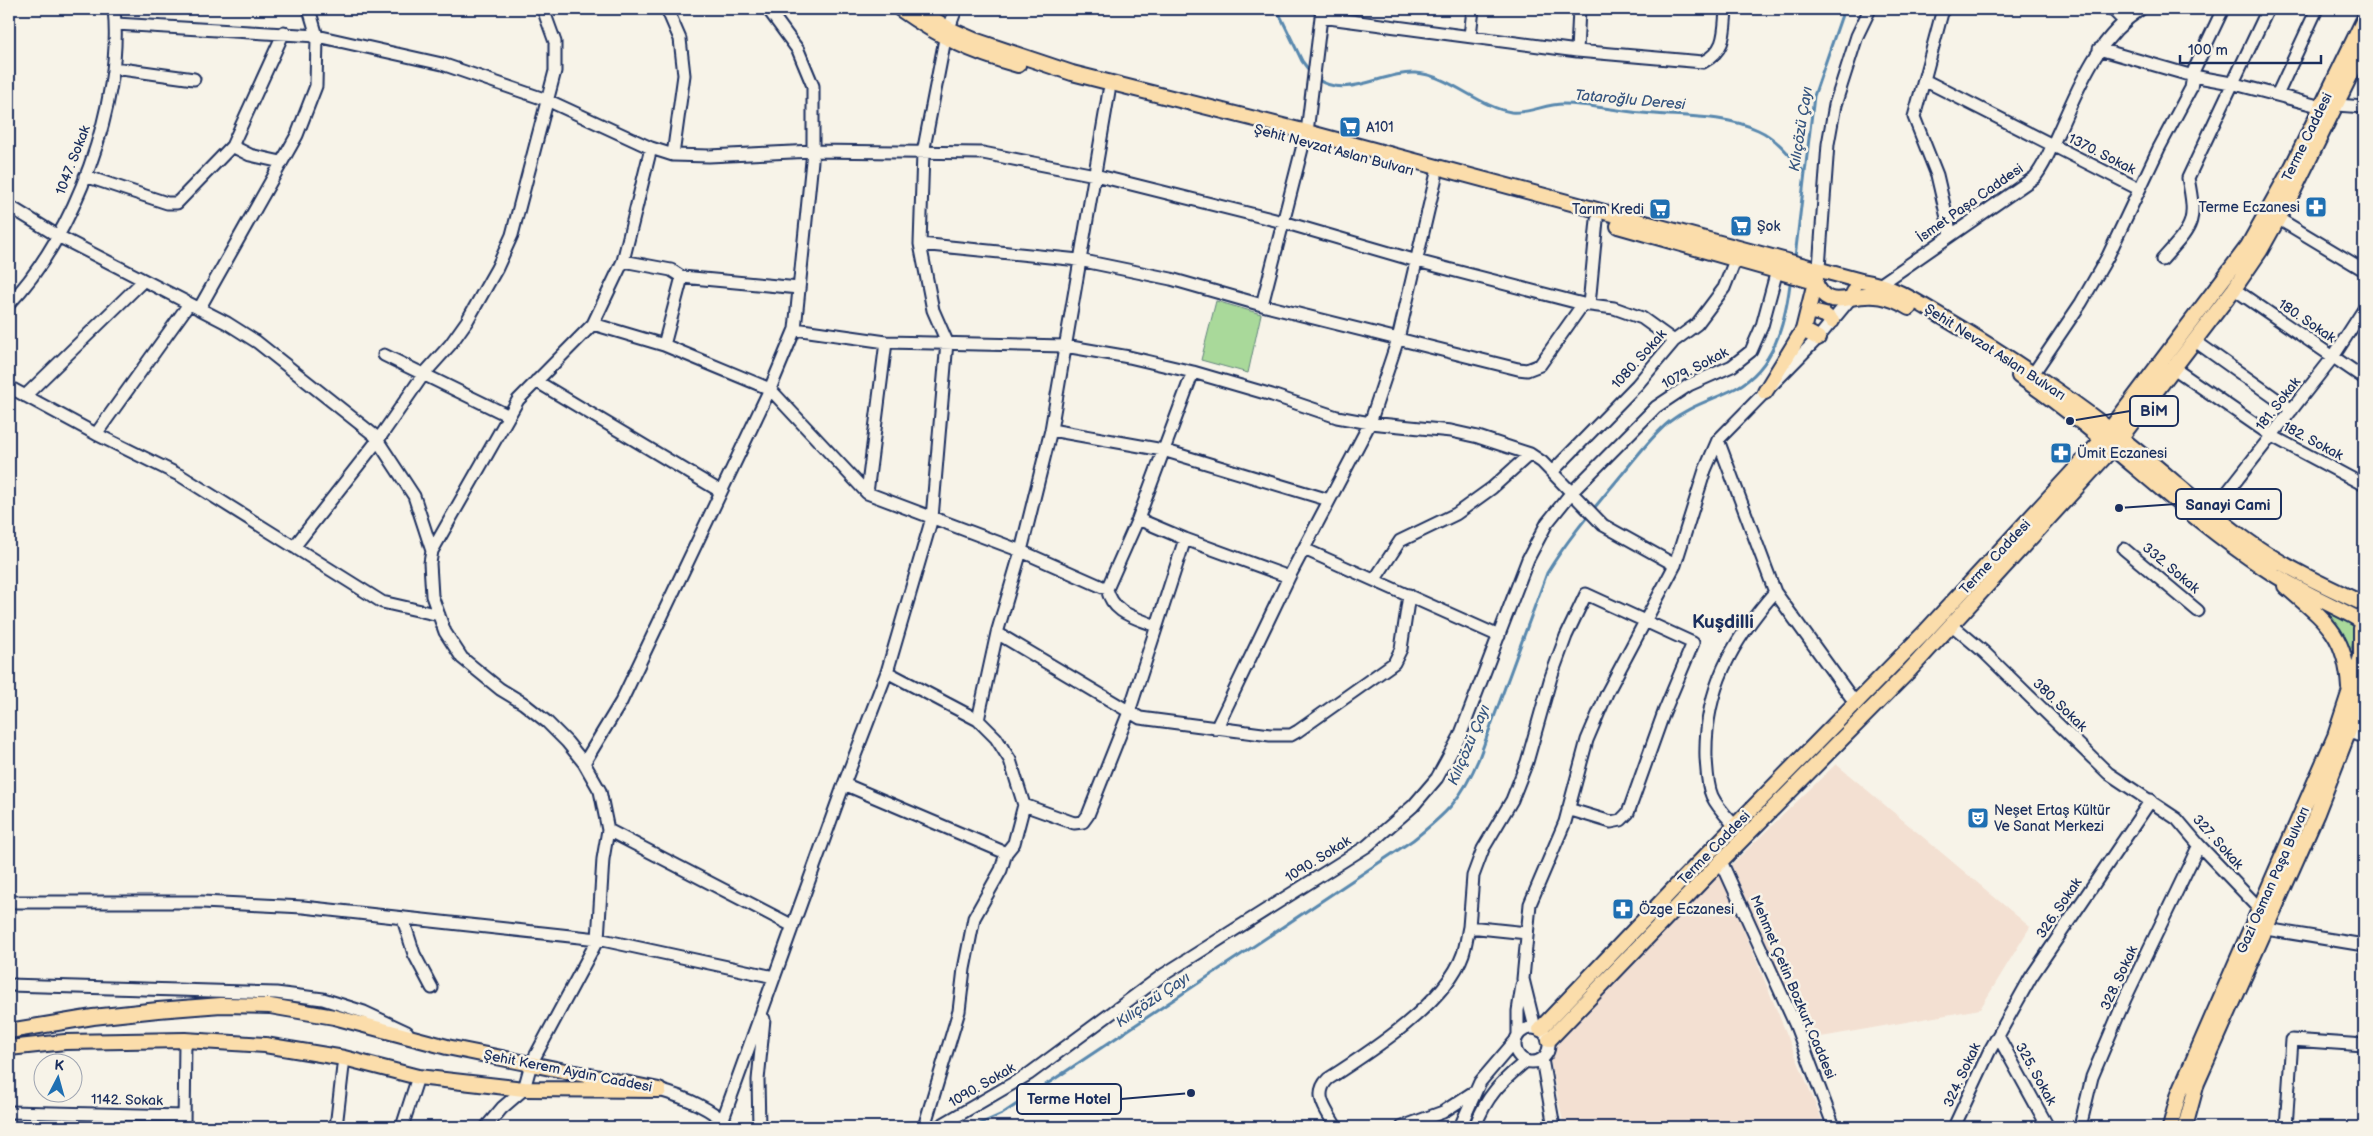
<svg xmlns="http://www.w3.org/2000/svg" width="2373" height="1136" viewBox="0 0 2373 1136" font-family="'Balsamiq Sans',sans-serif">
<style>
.built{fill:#f3e0d2}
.green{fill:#a9d99a;stroke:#62847c}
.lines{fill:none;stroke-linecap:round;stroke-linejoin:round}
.stream{stroke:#5988ae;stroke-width:3}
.minor-casing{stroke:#1b2f5e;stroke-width:15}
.major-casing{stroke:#1b2f5e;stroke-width:18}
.minor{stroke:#f7f3e8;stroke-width:11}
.major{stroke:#fbddab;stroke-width:14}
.labels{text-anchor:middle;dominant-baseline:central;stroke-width:5;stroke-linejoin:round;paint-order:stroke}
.poi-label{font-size:14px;fill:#1b2f5e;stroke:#f7f3e8;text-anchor:start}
.street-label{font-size:14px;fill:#1b2f5e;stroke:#f7f3e8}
.water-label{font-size:15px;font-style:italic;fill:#35547f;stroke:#f7f3e8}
.district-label{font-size:19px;font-weight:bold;fill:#1b2f5e;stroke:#f7f3e8}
.leader{fill:none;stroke:#1b2f5e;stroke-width:2}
.callout-dot{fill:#1b2f5e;stroke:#f7f3e8;stroke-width:2}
.callout{fill:#f7f3e8;stroke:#1b2f5e;stroke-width:2}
.callout-label{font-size:15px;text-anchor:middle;font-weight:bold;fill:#1b2f5e}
</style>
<rect width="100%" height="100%" fill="#f7f3e8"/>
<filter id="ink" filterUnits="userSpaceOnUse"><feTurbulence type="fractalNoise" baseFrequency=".02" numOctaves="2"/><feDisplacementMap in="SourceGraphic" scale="10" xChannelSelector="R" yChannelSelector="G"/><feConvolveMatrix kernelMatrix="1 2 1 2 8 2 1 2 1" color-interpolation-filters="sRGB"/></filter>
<g filter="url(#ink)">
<!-- built -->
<path class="built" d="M1836 764 2030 927 1980 1009 1810 1039 1731 865Z
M1719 870 1825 1127H1564L1549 1056 1562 1039Z"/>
<!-- green -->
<path class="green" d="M1216 301 1261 314 1248 373 1201 360Z
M2318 606 2355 622 2351 651 2342 633Z"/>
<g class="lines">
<!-- stream -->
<path class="stream" d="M1277 9 1302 61 1311 73
M1317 79C1347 100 1384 71 1416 73 1449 75 1479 107 1511 112 1529 114 1545 104 1563 104 1589 104 1616 111 1642 113 1680 117 1722 114 1758 130 1778 139 1791 157 1805 173
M1795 257 1814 96 1844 9
M973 1127 1002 1114 1413 840C1447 813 1462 799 1479 758L1547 573C1569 537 1596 506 1623 473 1637 456 1651 437 1669 422 1689 406 1713 400 1736 388 1774 368 1785 323 1790 284"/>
<!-- minor casing -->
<g class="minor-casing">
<path id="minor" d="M667 9 680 39 684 75 673 155
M1943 9 1924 80 2139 189
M2112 9 2123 20
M1321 17 1577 51 1703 62C1726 50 1724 33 1726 9
M116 24 317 36 442 64 547 100 651 148 673 155 709 156 813 151 983 153 1095 175 1283 222 1417 261 1583 304 1614 308 1642 318 1674 341
M1470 36 1473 9
M2099 49 2193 76 2231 83 2322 107
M1577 51 1579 9
M114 68 194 79
M1924 80 1914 117 1937 175 1951 235
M2277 95 2317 9
M2337 105 2364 107
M1307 132 1322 9
M232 146 250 155 281 162
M85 176 167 203H177L232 146 284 32
M9 206 58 236 227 323 257 342 374 435 414 496 432 551 430 563 432 596 445 632 462 658 500 689 523 703 547 722 567 742 584 763 600 791 608 830 793 926
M2279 219 2364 270
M920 244 1079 260 1171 279 1262 305 1518 369 1527 370 1540 365 1583 304
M2162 260C2193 225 2197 224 2188 178L2268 9
M623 261 671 270 682 277
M1819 268 1828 144 1835 105 1857 36 1870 9
M1881 284 2035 177C2046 163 2051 148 2058 133 2080 85 2096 39 2141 9
M2234 289 2364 378
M9 304C74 237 124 102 114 9
M1262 305 1304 141
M1589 305 1597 220
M199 309 297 135 316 86 317 36 309 9
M593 324 623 261 651 148
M795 329 886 342 1065 346 1129 357 1193 372 1272 395 1337 417 1370 423 1451 431 1478 437 1530 454 1542 462 1603 525 1675 565
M2195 341 2292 410
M664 345 682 277 799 288
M384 355 509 416
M2175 369 2272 436 2364 485
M2033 374 2081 303 2108 256 2159 148 2191 88 2194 70 2223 9
M536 381 720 491
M9 387 96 434 181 476 382 602 439 615
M25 396 143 281
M1051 430 1163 450 1329 500
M96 434 189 304
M1718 440 1775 592 1856 704
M1552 472 1637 385 1674 341 1697 324 1724 288 1738 253
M867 493 886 342
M2211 513 2333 357 2364 309
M1138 519 1185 539 1289 577
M294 547 378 440 423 375 450 345 467 321 497 268 512 235 555 71V42L543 9
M1304 549 1499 636
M2124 549 2198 611
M432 551 518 400 593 324 664 345 770 389 867 493 1021 551 1107 589C1113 614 1135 617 1156 626
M1375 579 1400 541 1456 514 1492 488 1530 454
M1107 589 1138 519 1193 372
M1952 625 1984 652 2108 773 2177 819 2199 845 2260 909
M997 633 1140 718 1270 735H1291L1298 731 1394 663 1401 649 1409 595
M887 672 978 720 996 738 1010 760 1024 805 1074 823 1083 822 1088 815 1129 712 1185 539
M978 720 997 633 1021 551 1051 430 1109 91
M1216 729 1289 577 1370 423 1398 339 1436 177
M2349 732 2364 737
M584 763 621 702 770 389 795 329 813 151V86L798 50 768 9
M844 784 1006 853 1014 843 1024 805
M1735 826C1726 816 1717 807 1712 796 1707 785 1707 770 1706 758 1704 690 1732 641 1775 592
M1721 861 1796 1026 1834 1127
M9 902H202L303 907 598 939 774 977
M403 919 414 954 432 988
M1469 927 1473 876 1483 849 1512 800 1527 762 1551 677 1566 636 1586 594 1693 643 1664 712 1628 813 1621 820 1611 822 1568 809
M2266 929 2364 945
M9 985 276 993 323 999 364 1012 407 1032
M1515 1045a17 17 0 1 1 34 0a17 17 0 1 1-34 0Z
M1535 1028 1523 979 1530 904 1565 822 1587 740 1607 693 1675 565 1705 470 1718 440 1818 338 1851 298
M1518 1035V1011L1522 985
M1998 1036 2048 1127
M1542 1059 1554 1127
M659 1090C687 1098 710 1108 731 1127
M9 1112 184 1116
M723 1119 844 784 887 672 932 518 947 342 933 310 920 244 923 153 945 39 956 9
M184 1127 185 1040
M336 1127 344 1058
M402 1127 418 1077
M486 1127 502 1108 524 1089 531 1064 598 939 603 859 608 830
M759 1127 758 1080 764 1019
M924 1127 959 1011 964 969 974 918 1001 870 1006 853
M938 1127 1029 1074 1163 975 1367 846 1413 806 1437 778 1460 736 1528 559 1547 523 1572 492 1656 407 1689 385 1732 366 1751 351 1762 326 1779 263
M1336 1127C1327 1111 1312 1095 1328 1079 1370 1052 1446 1003 1463 954 1466 945 1467 936 1469 927L1527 933
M1402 1127 1443 1112 1472 1093
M1460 1127 1480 1082 1515 1041
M1475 1127C1486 1096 1501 1082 1526 1061
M1954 1127 1989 1052 2031 977 2151 800
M2080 1127 2092 1077 2125 999 2199 845
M2286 1127 2292 1040 2364 1045"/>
</g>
<!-- major casing -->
<g class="major-casing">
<path id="major" d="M900 9C940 37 971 52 1018 65
M917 9 949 29 974 40 1072 73 1307 132 1861 281C1895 286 1920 304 1949 321 2005 354 2058 390 2109 429 2156 464 2198 505 2245 539 2282 566 2323 585 2364 604
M1618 226 1815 282 1803 330 1765 392
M1816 279 1815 282C1823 300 1832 302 1851 298L1854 292
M1851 298C1873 293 1890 296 1909 308
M1808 311 1825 315 1832 321
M1803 330 1818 338
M2019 376C2105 434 2178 511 2264 568 2293 588 2327 602 2358 619
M2285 586C2324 620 2346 633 2349 688
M1540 1029 1680 882 1924 633 2102 440 2248 246 2292 167 2364 19
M9 1031 93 1017 158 1010 221 1005 270 1006 334 1017 447 1047 659 1090 524 1089 418 1077 344 1058 265 1045 185 1040 65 1042 9 1048
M1549 1040 1721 861 1908 672 2112 449 2234 289 2260 251 2294 190 2364 48
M2170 1127 2179 1093 2335 736 2361 657V628
M2185 1127 2197 1083 2317 813 2364 692"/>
</g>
<!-- minor -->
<use href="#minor" class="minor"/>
<!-- major -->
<use href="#major" class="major"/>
</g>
</g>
<!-- icons -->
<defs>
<g id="supermarket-square" transform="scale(1.125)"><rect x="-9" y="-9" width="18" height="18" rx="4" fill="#1f6fb2" stroke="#f7f3e8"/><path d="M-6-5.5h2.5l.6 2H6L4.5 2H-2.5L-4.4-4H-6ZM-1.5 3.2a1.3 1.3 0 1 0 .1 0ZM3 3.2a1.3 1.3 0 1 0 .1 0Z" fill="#fff"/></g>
<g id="pharmacy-square" transform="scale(1.125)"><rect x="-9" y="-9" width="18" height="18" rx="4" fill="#1f6fb2" stroke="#f7f3e8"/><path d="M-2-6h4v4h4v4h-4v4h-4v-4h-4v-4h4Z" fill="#fff"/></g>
<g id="theatre-square" transform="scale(1.125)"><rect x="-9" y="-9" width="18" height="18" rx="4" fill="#1f6fb2" stroke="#f7f3e8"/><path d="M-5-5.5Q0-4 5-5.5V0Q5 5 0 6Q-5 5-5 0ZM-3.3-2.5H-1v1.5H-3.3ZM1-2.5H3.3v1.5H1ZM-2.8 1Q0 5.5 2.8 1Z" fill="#fff"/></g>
</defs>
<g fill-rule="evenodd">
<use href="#supermarket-square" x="1350" y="127"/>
<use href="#pharmacy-square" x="2316" y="207"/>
<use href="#supermarket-square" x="1660" y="209"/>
<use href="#supermarket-square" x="1741" y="226"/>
<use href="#pharmacy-square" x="2061" y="453"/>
<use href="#theatre-square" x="1978" y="818"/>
<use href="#pharmacy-square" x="1623" y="909"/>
</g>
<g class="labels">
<!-- poi labels -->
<g class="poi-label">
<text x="1366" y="127">A101</text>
<text x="2300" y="207" text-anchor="end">Terme Eczanesi</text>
<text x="1644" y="209" text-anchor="end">Tarım Kredi</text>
<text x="1757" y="226">Şok</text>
<text x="2077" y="453">Ümit Eczanesi</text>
<text x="1994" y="810">Neşet Ertaş Kültür<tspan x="1994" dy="16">Ve Sanat Merkezi</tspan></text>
<text x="1639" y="909">Özge Eczanesi</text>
</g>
<!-- street labels -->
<g class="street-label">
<text transform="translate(2307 137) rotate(-64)">Terme Caddesi</text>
<text transform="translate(1334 150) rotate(15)">Şehit Nevzat Aslan Bulvarı</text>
<text transform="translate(2102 154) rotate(27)">1370. Sokak</text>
<text transform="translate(73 160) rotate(-69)">1047. Sokak</text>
<text transform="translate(1970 203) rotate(-35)">İsmet Paşa Caddesi</text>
<text transform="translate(2307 321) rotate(34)">180. Sokak</text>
<text transform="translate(1995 352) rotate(33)">Şehit Nevzat Aslan Bulvarı</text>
<text transform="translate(1639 359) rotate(-48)">1080. Sokak</text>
<text transform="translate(1695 368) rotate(-28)">1079. Sokak</text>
<text transform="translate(2278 404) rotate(-52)">181. Sokak</text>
<text transform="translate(2313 441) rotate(28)">182. Sokak</text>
<text transform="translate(1995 557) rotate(-47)">Terme Caddesi</text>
<text transform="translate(2171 568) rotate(40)">332. Sokak</text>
<text transform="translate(2060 705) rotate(44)">380. Sokak</text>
<text transform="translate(2218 842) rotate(48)">327. Sokak</text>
<text transform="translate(1714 848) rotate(-46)">Terme Caddesi</text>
<text transform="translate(1318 859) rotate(-32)">1090. Sokak</text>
<text transform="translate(2273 880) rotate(-66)">Gazi Osman Paşa Bulvarı</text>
<text transform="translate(2059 908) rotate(-56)">326. Sokak</text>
<text transform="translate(2119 978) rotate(-65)">328. Sokak</text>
<text transform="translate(1793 987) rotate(67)">Mehmet Çetin Bozkurt Caddesi</text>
<text transform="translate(568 1071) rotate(11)">Şehit Kerem Aydın Caddesi</text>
<text transform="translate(2036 1074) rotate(61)">325. Sokak</text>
<text transform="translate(1962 1075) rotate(-65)">324. Sokak</text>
<text transform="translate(982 1085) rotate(-30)">1090. Sokak</text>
<text transform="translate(127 1100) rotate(1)">1142. Sokak</text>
</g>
<!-- water labels -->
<g class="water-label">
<text transform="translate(1630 100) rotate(5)">Tataroğlu Deresi</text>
<text transform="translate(1801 129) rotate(-81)">Kılıçözü Çayı</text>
<text transform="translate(1469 745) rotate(-67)">Kılıçözü Çayı</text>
<text transform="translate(1153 1000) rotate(-34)">Kılıçözü Çayı</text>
</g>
<!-- district labels -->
<g class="district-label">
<text x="1723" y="622">Kuşdilli</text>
</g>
</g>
<!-- callouts -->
<path class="leader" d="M2070 421L2130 411M2119 508L2176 504M1191 1093L1121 1099"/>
<g class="callout-dot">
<circle cx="2070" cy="421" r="5"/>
<circle cx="2119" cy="508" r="5"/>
<circle cx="1191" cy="1093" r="5"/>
</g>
<g class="callout">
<rect x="2130" y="396" width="48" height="30" rx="5"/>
<rect x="2176" y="489" width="105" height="30" rx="5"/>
<rect x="1017" y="1084" width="104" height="30" rx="5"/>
</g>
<g class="callout-label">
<text x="2154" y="416">BİM</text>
<text x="2228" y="510">Sanayi Cami</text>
<text x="1069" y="1104">Terme Hotel</text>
</g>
<!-- margin -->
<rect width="2373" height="1136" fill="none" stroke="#f7f3e8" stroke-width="30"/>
<rect x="15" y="15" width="2343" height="1106" fill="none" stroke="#1b2f5e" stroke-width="2" filter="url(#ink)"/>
<!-- north arrow -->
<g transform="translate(58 1078) rotate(6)"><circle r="24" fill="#f7f3e8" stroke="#9fa5b1"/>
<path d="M0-4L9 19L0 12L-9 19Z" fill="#1f6fb2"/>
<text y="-8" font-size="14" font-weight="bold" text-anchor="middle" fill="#1b2f5e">K</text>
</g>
<!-- scale -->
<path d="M2180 55v8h141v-8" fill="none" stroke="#1b2f5e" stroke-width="2.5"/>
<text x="2188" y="55" font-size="15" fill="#1b2f5e" stroke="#f7f3e8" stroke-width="4" paint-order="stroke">100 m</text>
</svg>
